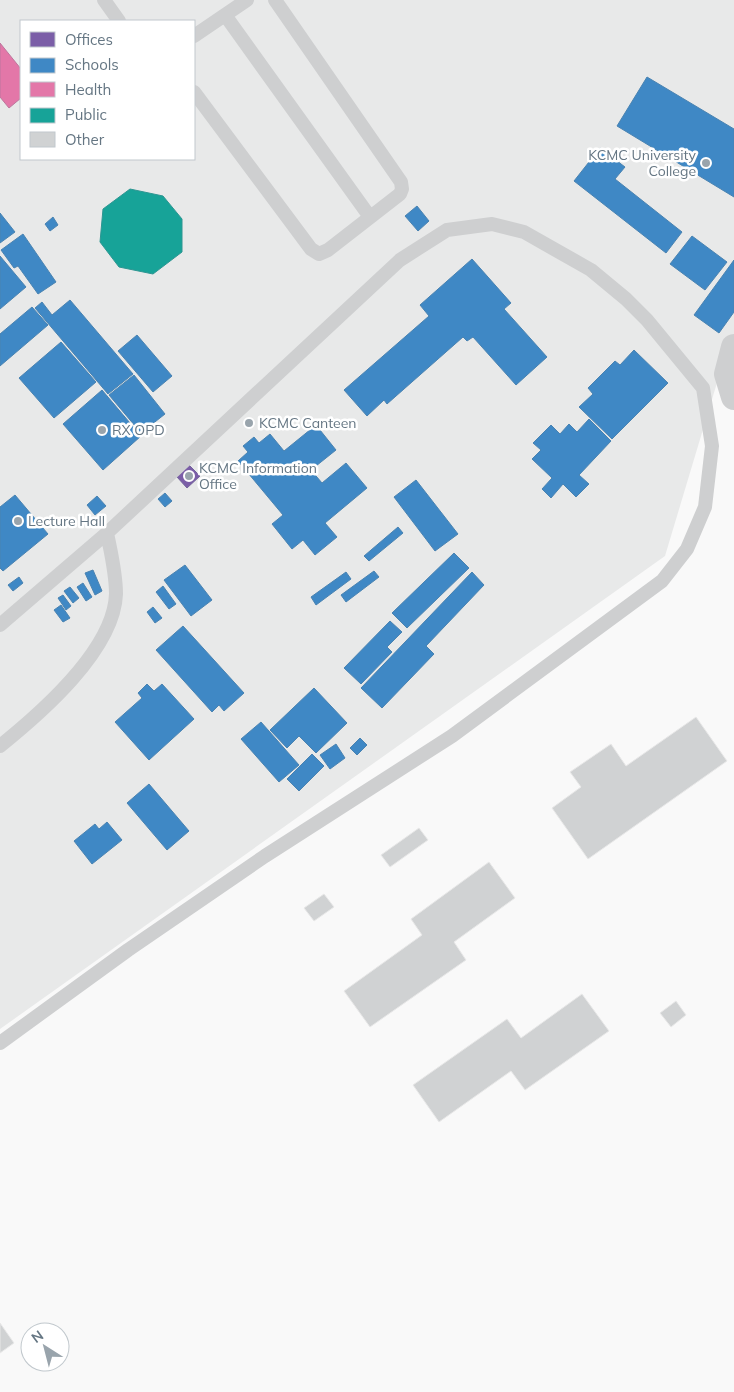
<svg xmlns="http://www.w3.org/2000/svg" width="734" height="1392" viewBox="0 0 734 1392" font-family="Mulish,sans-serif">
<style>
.built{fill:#e8e9e9;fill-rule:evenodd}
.offices{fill:#7b5ea7;stroke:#74659c}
.schools{fill:#3f88c5;stroke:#4a83b1}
.health{fill:#e377a8;stroke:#bd779d}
.public{fill:#17a398;stroke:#2e9692}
.building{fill:#d0d2d3;stroke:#e8e8e8}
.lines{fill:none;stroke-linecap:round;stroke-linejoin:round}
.lane{stroke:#cecfd0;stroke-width:14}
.street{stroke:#cecfd0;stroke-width:26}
.poi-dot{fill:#99a4ac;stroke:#fff;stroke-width:2}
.labels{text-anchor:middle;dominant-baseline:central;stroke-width:5;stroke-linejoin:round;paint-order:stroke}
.poi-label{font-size:14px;fill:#657683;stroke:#fff;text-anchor:start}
</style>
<rect width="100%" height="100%" fill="#f9f9f9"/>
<!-- built -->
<path class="built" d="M0 0H734V341L725 356 665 556 0 1029ZM21 21H194V159H21Z"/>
<!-- offices -->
<path class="offices" d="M189 465 200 476 187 488 177 477Z"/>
<!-- schools -->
<path class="schools" d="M647 77 734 129V197L617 126Z
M600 148 625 167 615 179 682 232 666 253 574 181Z
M417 206 429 221 418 231 405 216Z
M0 213 15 232 0 243Z
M53 217 58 225 50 231 45 224Z
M23 234 56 282 38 294 18 266 14 268 1 250Z
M692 236 727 262 705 290 670 264Z
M0 256 26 287 0 309Z
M472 259 511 303 504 309 547 357 516 385 473 337 467 341 463 337 387 404 384 400 367 416 344 390 429 316 420 305Z
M734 260V312L719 333 694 315Z
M70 300 133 374 108 394 35 308 42 302 52 315Z
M32 307 48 325 0 366V334Z
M137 335 172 376 153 392 118 351Z
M61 342 96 382 54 418 19 378Z
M634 350 668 383 612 439 579 407 593 394 588 388 615 361 620 365Z
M134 375 165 414 141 433 109 395Z
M102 390 141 436 103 470 63 424Z
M589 419 611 441 579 475 589 484 576 497 563 484 551 498 542 489 552 478 532 459 541 450 533 443 551 425 560 434 569 424 577 432Z
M316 425 336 450 311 470 322 483 346 463 367 488 325 523 337 537 315 555 303 540 292 549 272 524 283 515 238 461 248 452 243 446 254 437 259 443 270 434 284 451Z
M416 480 458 534 435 551 394 497Z
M165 493 172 501 165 507 158 499Z
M15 495 48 534 3 571 0 568V507Z
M97 496 106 506 95 515 87 505Z
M398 527 403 533 369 561 364 556Z
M454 553 469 568 407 628 392 613Z
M185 565 212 600 191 616 164 580Z
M93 570 102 591 95 595 85 573Z
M374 571 379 577 346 602 341 595Z
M346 572 351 579 316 605 311 597Z
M472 572 484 585 426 646 434 654 382 708 361 688Z
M19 577 23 583 13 591 8 585Z
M83 583 92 597 86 601 77 587Z
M163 586 176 604 169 609 156 592Z
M70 587 79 598 73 603 64 591Z
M63 595 71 606 66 610 58 598Z
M61 605 70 618 63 622 54 610Z
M153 607 162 618 155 623 147 612Z
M390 621 402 632 387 647 392 652 361 684 344 668Z
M183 626 244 693 224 711 219 705 212 712 156 650Z
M147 684 154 691 162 684 194 719 149 760 115 722 142 698 138 693Z
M314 688 347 723 316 753 299 736 287 748 270 730Z
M261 722 299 765 279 782 241 739Z
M360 738 367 745 357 755 350 748Z
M336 744 345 758 330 769 320 755Z
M312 754 324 766 299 791 287 779Z
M149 784 189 831 167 850 127 803Z
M107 822 122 840 92 864 74 841 95 824 99 829Z"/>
<!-- health -->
<path class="health" d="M0 43 21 69V98L9 108 0 97Z"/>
<!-- public -->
<path class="public" d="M130 189 163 196 182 219V252L153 274 119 267 100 242 103 209Z"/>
<!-- building -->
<path class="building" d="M696 717 727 761 588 859 552 808 581 787 570 772 611 744 626 766Z
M419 828 428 840 390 867 381 855Z
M489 862 515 898 454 942 466 960 370 1027 344 991 422 935 411 919Z
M324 894 334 907 314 921 304 908Z
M582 994 609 1031 525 1090 511 1071 439 1122 413 1085 507 1019 521 1038Z
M676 1001 686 1015 671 1027 660 1013Z
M0 1323 14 1343 0 1353Z"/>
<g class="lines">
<!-- lane -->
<path class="lane" d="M104 0 119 21
M225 15 370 217
M194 36 247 0
M194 92 311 249 319 254 328 250 400 194 402 189 401 182 275 0
M0 625 107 533 400 260 447 230 492 224 524 232 591 270 626 299 647 320 703 388 712 446 705 507 687 549 662 581 452 736 265 856 128 950 0 1043
M0 746C41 713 114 650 116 594 116 573 111 553 107 533"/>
<!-- street -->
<path class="street" d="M734 347 727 374 734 397"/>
</g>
<!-- markers -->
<g class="poi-dot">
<circle cx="706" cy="163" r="5"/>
<circle cx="249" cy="423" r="5"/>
<circle cx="102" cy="430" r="5"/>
<circle cx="189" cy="476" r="5"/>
<circle cx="18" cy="521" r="5"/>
</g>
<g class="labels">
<!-- poi labels -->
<g class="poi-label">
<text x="696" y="155" text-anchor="end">KCMC University<tspan x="696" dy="16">College</tspan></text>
<text x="259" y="423">KCMC Canteen</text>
<text x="112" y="430">RX OPD</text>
<text x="199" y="468">KCMC Information<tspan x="199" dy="16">Office</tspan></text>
<text x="28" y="521">Lecture Hall</text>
</g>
</g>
<!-- legend -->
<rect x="20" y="20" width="175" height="140" fill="#ffffff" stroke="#c1c8cd"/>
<rect x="30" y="32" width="25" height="15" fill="#7b5ea7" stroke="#c1c8cd"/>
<text x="65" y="45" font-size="15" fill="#657683">Offices</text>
<rect x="30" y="58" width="25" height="15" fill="#3f88c5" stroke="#c1c8cd"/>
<text x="65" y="70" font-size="15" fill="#657683">Schools</text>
<rect x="30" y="82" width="25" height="15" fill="#e377a8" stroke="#c1c8cd"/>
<text x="65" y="95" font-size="15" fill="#657683">Health</text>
<rect x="30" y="108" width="25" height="15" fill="#17a398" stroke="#c1c8cd"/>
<text x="65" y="120" font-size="15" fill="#657683">Public</text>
<rect x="30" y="132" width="25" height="15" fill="#d0d2d3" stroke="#c1c8cd"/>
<text x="65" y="145" font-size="15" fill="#657683">Other</text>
<!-- north arrow -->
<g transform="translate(45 1347) rotate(324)"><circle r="24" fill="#ffffff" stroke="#c1c8cd"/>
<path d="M0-4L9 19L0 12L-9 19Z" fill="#99a4ac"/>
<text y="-8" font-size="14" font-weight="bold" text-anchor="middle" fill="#657683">N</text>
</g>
</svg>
